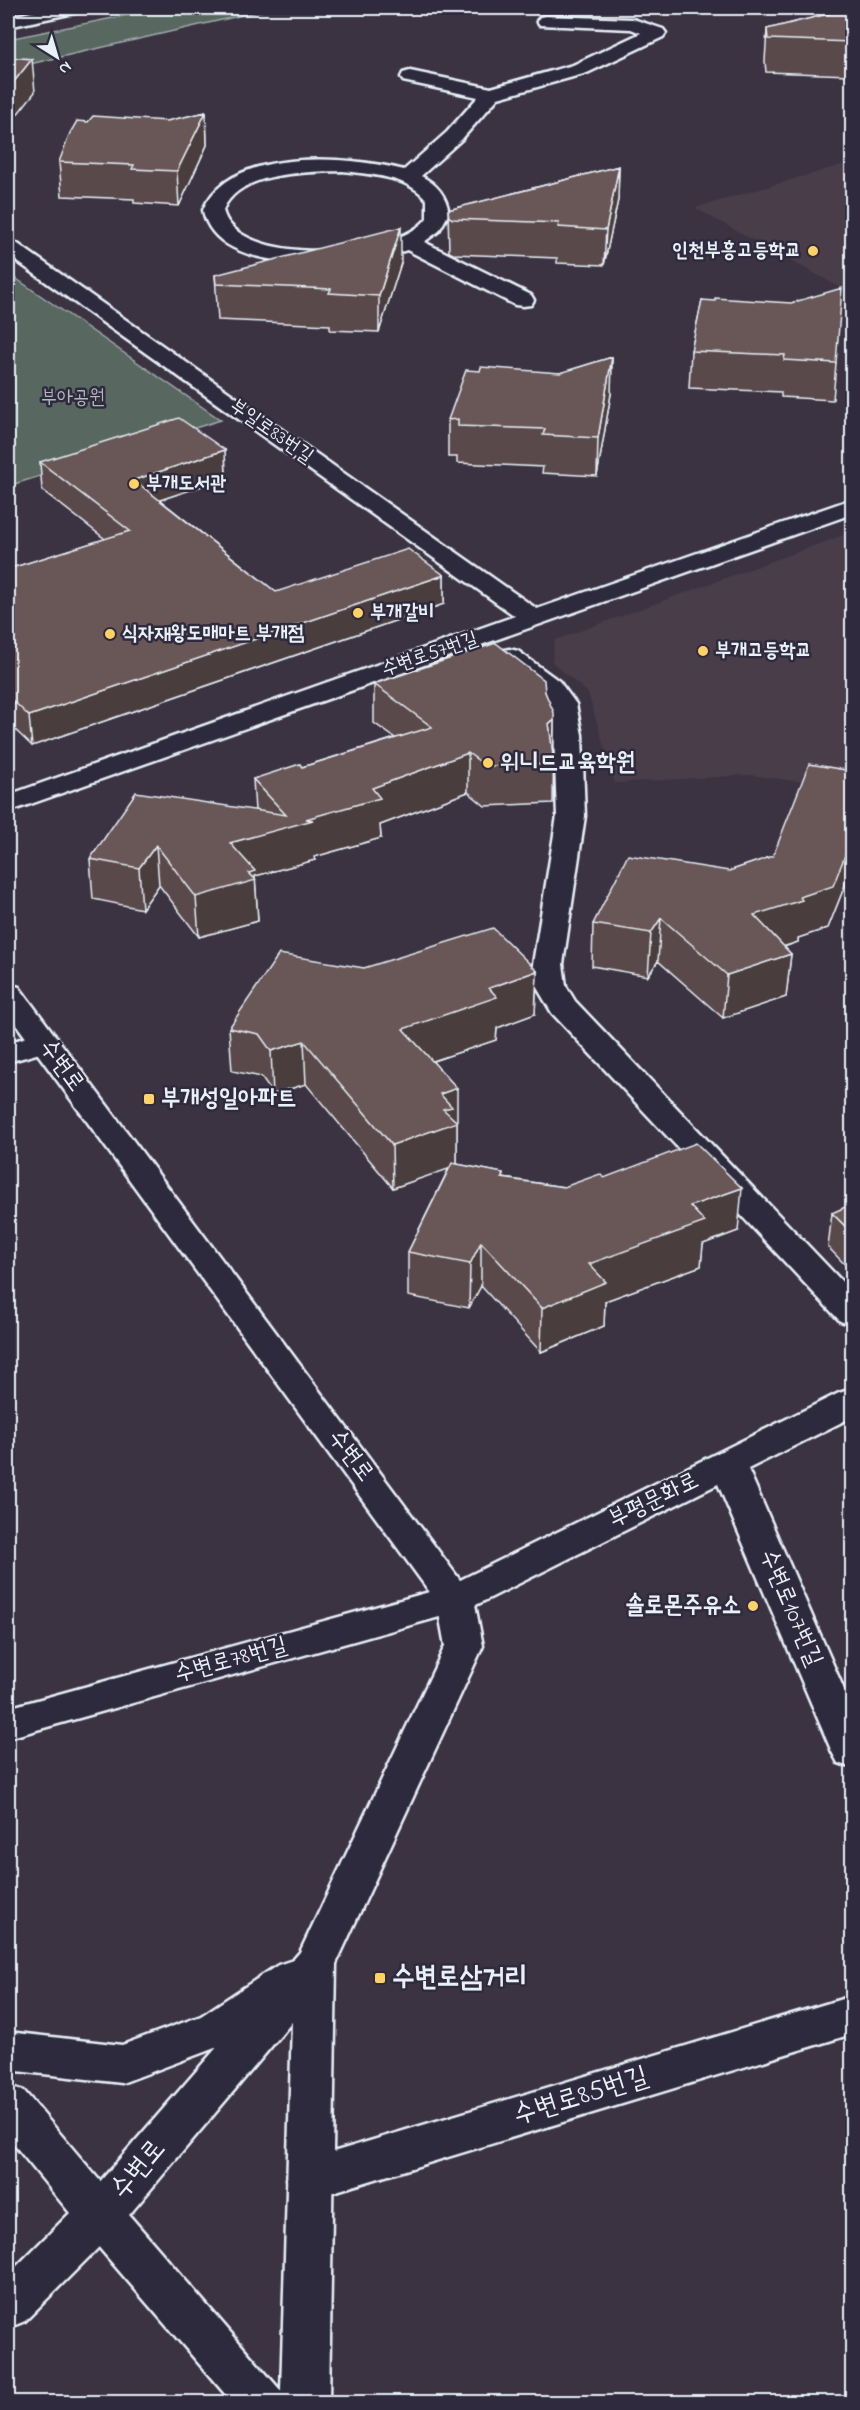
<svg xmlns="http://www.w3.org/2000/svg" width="860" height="2410" viewBox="0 0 860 2410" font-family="'Indie Flower','Poor Story',sans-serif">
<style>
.built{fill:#493e48}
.green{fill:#586860;stroke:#a0acac;stroke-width:1.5}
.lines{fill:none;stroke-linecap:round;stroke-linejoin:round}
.minor-casing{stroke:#e8f1f8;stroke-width:5}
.major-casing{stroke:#e8f1f8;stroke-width:5}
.minor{fill:#2f2a3d;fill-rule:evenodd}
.major{fill:#2f2a3d;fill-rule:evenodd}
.wall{fill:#5a4a4b;stroke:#e8f1f8;stroke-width:1.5}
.shaded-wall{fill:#4a3c3d;stroke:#e8f1f8;stroke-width:1.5}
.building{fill:#695657;stroke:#e8f1f8;stroke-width:1.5}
.poi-dot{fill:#ffd166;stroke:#2f2a3d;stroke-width:2}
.labels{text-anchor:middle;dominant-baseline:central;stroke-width:5;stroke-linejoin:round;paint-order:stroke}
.far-poi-label{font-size:20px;font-weight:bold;fill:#e8f1f8;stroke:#2f2a3d;text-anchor:start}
.far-park-label{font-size:20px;fill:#aebabb;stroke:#2f2a3d}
.far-street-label{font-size:20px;fill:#e8f1f8;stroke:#2f2a3d}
.poi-label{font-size:24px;font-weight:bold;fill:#e8f1f8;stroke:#2f2a3d;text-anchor:start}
.street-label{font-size:24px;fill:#e8f1f8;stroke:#2f2a3d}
.near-poi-label{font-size:28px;font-weight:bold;fill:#e8f1f8;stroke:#2f2a3d;text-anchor:start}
.near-street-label{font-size:28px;fill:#e8f1f8;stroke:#2f2a3d}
</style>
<rect width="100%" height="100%" fill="#3b3342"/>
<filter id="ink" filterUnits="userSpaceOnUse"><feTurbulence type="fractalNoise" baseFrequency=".0167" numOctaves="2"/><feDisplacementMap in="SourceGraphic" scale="12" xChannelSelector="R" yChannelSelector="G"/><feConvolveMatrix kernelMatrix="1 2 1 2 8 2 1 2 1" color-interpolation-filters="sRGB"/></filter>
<g filter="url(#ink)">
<!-- built -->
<path class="built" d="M852 162V294L695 208Z
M852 532V788L749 775 615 783 588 693 552 662 555 640Z"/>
<!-- green -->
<path class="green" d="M163 8H274L8 69V39Z
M8 273 221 420 8 486Z"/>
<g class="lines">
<!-- minor casing -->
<g class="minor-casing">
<path id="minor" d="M50 8H82L79 12 8 27V17Z
M546 16 633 19 663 29 666 33 663 37 587 73 498 98 461 140 421 176C437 184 446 195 449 213L439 231 424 242 531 295 534 300 531 305 523 306 515 305 407 250C358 265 216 280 203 210 230 146 349 156 404 170L447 132 478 97 403 81 401 77 403 73 410 71 491 88 573 65 641 33 631 29 540 25 537 21 540 17ZM342 171C370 174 408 176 427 200V218C398 259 235 267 223 210 239 171 306 172 342 171Z
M8 240 15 242 537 609 852 499V514L8 812V795L515 616 8 255Z
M509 649 518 651 559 681 576 704 582 735 585 816 563 964 566 986 575 1001 852 1292V1325L840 1321 552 1013 536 986 533 964 557 816 554 735 550 705 541 693 500 663 496 657 500 651Z
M43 1032 54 1035 58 1042 54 1049 8 1062V1043Z
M852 1389V1417L748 1469 852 1708V1768L838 1763 832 1752 718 1484 468 1609 8 1738V1708L444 1588 839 1393Z
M293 1960 308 1965 314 1978 308 1991 231 2042 122 2083 8 2070V2032L122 2045 201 2016 278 1965Z
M852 1996V2034L310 2199 294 2193 287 2179 294 2165 310 2159Z
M8 2085 24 2091 116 2200 123 2215 116 2230 25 2321 8 2328V2275L70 2213 8 2137Z"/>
</g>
<!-- major casing -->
<g class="major-casing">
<path id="major" d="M8 984 19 987 474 1599 483 1646 336 1964 329 2402H232L84 2230 77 2215 84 2200 300 1952 445 1646 437 1602 8 1013ZM292 2022 281 2391 129 2215Z"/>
</g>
<!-- minor -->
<use href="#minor" class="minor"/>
<!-- major -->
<use href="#major" class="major"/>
</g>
<!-- wall -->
<path class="wall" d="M852 8V79L850 78V75L766 72 765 61 767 29Z
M206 112 207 145 179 206 134 203V199L62 196 59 162 88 122 167 121Z
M619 166 618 200 604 265 557 263V258L453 254 449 252 448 210Z
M401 263 379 332 330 330V325L218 320 215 275Z
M702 300 836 363 833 400 781 397V392L689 388 691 351Z
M612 357 611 394 597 476 542 473 543 467 457 463V457H448V420L480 371 560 373Z
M225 450 226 478 160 500 276 592 444 575V604L32 746 8 723V569L105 539 42 490 40 462Z
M374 684 545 692 554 721 553 803 485 806 468 792 380 825 381 838 314 857 315 860 255 876 258 921 199 937 159 885 142 909 93 899 90 859 255 811 253 779 302 767 395 738 374 723Z
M852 771V882L851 886 845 885 828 928 798 938V942L784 947 791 954 786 997 723 1018 658 961 648 976 592 966 593 924 729 871 773 856Z
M364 968 537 971 535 1014 497 1028 496 1040 433 1061 457 1122V1164L503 1173V1178L564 1187 604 1178 738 1231 703 1244 701 1266 605 1301 604 1326 541 1352 481 1286 469 1308 408 1296V1252L449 1168 393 1188 306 1084 273 1094 261 1077 232 1071 229 1028Z
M832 1213 852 1233V1272L828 1247Z"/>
<!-- shaded-wall -->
<path class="shaded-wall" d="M32 59 35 92 8 126V89Z
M206 112 207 145 179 206 177 171Z
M619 166 618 200 604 265 606 230Z
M401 227V263L379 332V296Z
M612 357 611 394 597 476 598 438Z
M225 450 226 478 136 508 134 480Z
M444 575V604L32 746 29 716Z
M554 721 553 761 549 723Z
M468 753V792L380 825 381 838 314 857 315 860 255 876 258 921 199 937 196 897 230 843 306 819 372 788Z
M850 843 845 885 828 928 798 938V942L751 957 754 915 800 897Z
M156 845 159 885 142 909 139 868Z
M661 918 658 961 648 976 651 933Z
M791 954 786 997 723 1018 727 975Z
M537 971 535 1014 497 1028 496 1040 403 1071V1029L489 988Z
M304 1041 306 1084 273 1094 271 1051Z
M457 1088V1166L393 1188 392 1145 440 1094Z
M742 1188 738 1231 703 1244 701 1266 605 1301 604 1326 541 1352 542 1308 589 1264 690 1206Z
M481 1242V1286L469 1308 470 1264Z"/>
<!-- building -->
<path class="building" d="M852 8V42L768 39 767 29Z
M8 57 32 59 8 89Z
M206 112 177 171 132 169 134 165 59 162 70 133 77 121 88 122 93 116 167 121Z
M619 166 606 230 558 227 559 223 453 219 449 217 448 210Z
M401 227 379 296 329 293 331 289 216 284 215 275Z
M842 288 836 363 784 360 785 355 691 351 702 300 715 301V298L791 303Z
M612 357 598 438 543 435 545 429 458 426V419L448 420 466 370 480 371 481 367 560 373Z
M179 418 225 450 134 480 276 592 408 549 444 575 29 716 8 696V569L130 531 40 462Z
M496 643 544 680 545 692 554 713V721L549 723 554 764 486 766 468 753 372 788 380 798 306 819 313 820 230 843 255 871 249 873 256 880 196 897 156 845 139 868 90 859 136 792 286 815 253 779 300 764 302 767 432 727 374 684Z
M809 764 852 771V844L850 843 833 886 800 897 802 900 754 915 791 954 727 975 661 918 651 933 593 924 628 855 729 871 773 856Z
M493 928 537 971 489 988 497 997 403 1029 457 1088 440 1094 452 1107 443 1109 457 1122 392 1145 304 1041 271 1051 259 1034 229 1028 279 954 364 968Z
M696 1143 742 1188 690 1206 705 1222 589 1264 606 1282 542 1308 481 1242 470 1264 408 1252 452 1163 503 1173 502 1178 564 1187 600 1174 604 1178Z
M852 1204V1233L832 1213Z"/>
</g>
<!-- markers -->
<g class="poi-dot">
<circle cx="813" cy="251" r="6"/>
<circle cx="134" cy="484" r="6"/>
<circle cx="358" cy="613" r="6"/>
<circle cx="110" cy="634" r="6"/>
<circle cx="703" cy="651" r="6"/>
<circle cx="488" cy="763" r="6"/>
<rect x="143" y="1093" width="12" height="12" rx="3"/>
<circle cx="753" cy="1606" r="6"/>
<rect x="374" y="1972" width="12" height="12" rx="3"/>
</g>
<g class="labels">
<!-- far-poi labels -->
<g class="far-poi-label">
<text x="801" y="251" text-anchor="end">인천부흥고등학교</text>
<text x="146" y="484">부개도서관</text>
<text x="370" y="613">부개갈비</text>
<text x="122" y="634">식자재왕도매마트 부개점</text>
<text x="715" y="651">부개고등학교</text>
</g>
<!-- far-park labels -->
<g class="far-park-label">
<text x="73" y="398">부아공원</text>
</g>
<!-- far-street labels -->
<g class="far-street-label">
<text transform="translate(271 432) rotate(35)">부일로83번길</text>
<text transform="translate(430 655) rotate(-19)">수변로57번길</text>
</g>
<!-- poi labels -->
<g class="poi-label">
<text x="500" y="763">위니드교육학원</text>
<text x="161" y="1099">부개성일아파트</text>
<text x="741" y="1606" text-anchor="end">솔로몬주유소</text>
</g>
<!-- street labels -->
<g class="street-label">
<text transform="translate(61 1066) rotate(54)">수변로</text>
<text transform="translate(350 1456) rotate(53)">수변로</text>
<text transform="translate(654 1501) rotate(-26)">부평문화로</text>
<text transform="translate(790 1608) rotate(67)">수변로107번길</text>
<text transform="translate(231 1661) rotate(-15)">수변로78번길</text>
</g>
<!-- near-poi labels -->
<g class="near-poi-label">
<text x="392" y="1978">수변로삼거리</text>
</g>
<!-- near-street labels -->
<g class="near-street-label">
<text transform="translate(581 2097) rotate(-17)">수변로85번길</text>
<text transform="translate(139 2170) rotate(-50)">수변로</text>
</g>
</g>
<!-- margin -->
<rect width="860" height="2410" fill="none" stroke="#2f2a3d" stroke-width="30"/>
<rect x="15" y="15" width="830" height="2380" fill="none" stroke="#e8f1f8" stroke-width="2" filter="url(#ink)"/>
<!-- north arrow -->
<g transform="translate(57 57) rotate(143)" stroke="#2f2a3d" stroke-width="4.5" paint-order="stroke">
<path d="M0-4.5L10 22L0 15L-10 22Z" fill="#e8f1f8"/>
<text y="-9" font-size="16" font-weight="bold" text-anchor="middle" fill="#e8f1f8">N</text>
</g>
</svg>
